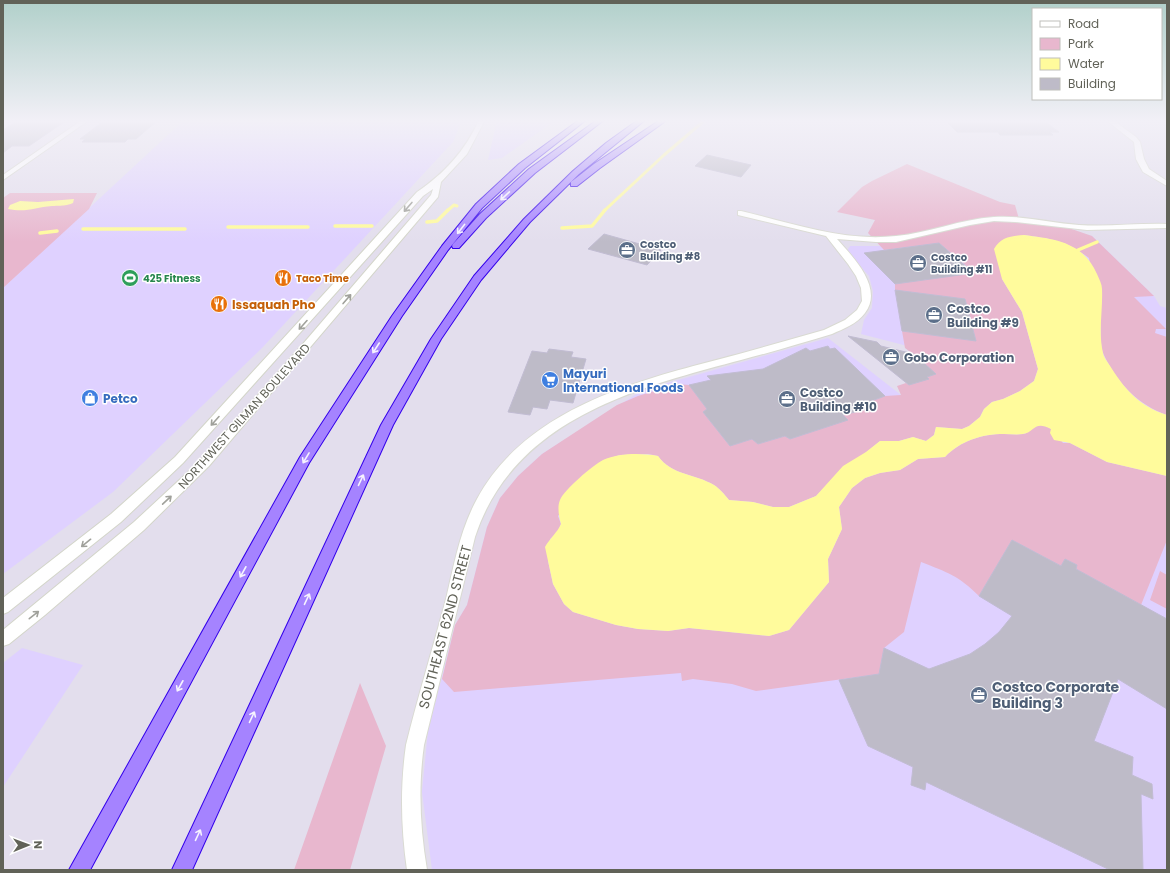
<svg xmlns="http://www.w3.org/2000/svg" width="1170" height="873" viewBox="0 0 1170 873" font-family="Poppins,sans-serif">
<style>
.commercial{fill:#dfd1ff}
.green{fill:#e8b7ce}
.water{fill:#fffb9c}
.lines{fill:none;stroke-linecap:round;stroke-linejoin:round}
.stream-far1{stroke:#fffb9c;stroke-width:3}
.stream{stroke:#fffb9c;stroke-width:3.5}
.building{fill:#bebbc8;stroke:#c1bcd2}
.street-casing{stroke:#d9dad2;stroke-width:2}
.secondary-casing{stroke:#d3d5c9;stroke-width:2}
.highway-casing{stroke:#3300eb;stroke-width:2}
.street{fill:#fff;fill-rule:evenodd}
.secondary{fill:#fff;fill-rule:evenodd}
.highway{fill:#a583ff;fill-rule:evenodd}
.oneway{stroke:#f6f3ff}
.oneway2{stroke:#a0a19b}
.labels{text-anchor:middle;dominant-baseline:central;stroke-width:3;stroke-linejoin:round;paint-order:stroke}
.far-service-label{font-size:10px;font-weight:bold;fill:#4e5e75;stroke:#fff;text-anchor:start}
.far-leisure-label{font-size:10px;font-weight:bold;fill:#27864d;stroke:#fff;text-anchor:start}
.far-food-label{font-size:10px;font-weight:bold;fill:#c56008;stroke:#fff;text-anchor:start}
.food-label{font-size:12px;font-weight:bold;fill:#c56008;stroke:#fff;text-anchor:start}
.service-label{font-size:12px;font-weight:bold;fill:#4e5e75;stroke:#fff;text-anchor:start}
.shop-label{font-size:12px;font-weight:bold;fill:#366cbe;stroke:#fff;text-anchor:start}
.street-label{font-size:12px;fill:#616258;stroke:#fff}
.near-street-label{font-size:14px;fill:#616258;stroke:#fff}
.near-service-label{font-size:14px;font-weight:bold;fill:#4e5e75;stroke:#fff;text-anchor:start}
</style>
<rect width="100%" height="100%" fill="#e3deed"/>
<!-- commercial -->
<path class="commercial" d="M184 120H462L453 142 262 348 113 492 3 574V288Z
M497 120H556L502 158 488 160Z
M1082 234 1092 236 1154 296 1160 306 1167 308V870H432L422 792 428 731 455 625 467 605 487 527 500 498 518 476 542 454 643 390 828 338 901 395 948 386 919 349 861 334 864 320 872 308 873 291 869 276 847 251 850 246H901L946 237Z
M22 648 83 665 3 787V663Z"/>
<!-- green -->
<path class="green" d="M907 164 1000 202 1015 205 1019 219 1063 226 1092 236 1154 296 1134 297 1166 329H1156L1155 333 1167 337V415C1138 405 1117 383 1104 355 1099 346 1102 332 1100 322 1098 300 1093 279 1089 258 1066 240 1051 239 1024 235L1002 279 1022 312 1038 369 1034 381 1020 391 1003 399 992 402 984 409 980 417 969 426 962 429 936 427 934 435 926 441 913 437 899 441H880L830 482 816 496 789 507H773L753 502 729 500C725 495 719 488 714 485 696 474 671 475 658 456L648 454 620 455 604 460 558 516 561 524 557 533 550 539 548 561 553 584 564 604 573 612 616 625 638 629 668 631 689 628 769 636 789 630 829 582 828 559 842 529 839 507 852 488 865 478 880 473 900 470 918 459 945 457C960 441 982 434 1004 434 1010 434 1017 435 1023 434 1030 433 1034 424 1043 425 1051 426 1058 437 1063 443H1070L1107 462 1167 476V540L1141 605 1076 569 1077 565 1065 559 1061 566 1012 540 979 596C959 576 947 572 921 562L904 632 884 648 879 674 756 691 732 684 693 679 682 681 681 673 454 692 442 679 455 625 467 605 487 527 500 498 518 476 542 454 617 405 638 396 677 384 689 385 707 409 703 412 730 446 752 439 758 444 785 436 790 439 847 420 843 415 871 408 866 403 885 396 901 395 897 386 906 383 909 385 928 379 927 377 936 374 924 364 925 363 905 348 902 331 976 341 965 299 895 290V284L974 272 939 243 884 250 868 233 875 220 837 212 862 187 872 181Z
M10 193H97L89 209 3 288V198Z
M1160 571 1167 575V609L1150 600Z
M360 683 386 746 350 870H294Z"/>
<!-- water -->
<path class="water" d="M74 199 73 203C63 207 61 205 52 206 35 207 27 213 8 209L10 205 20 201 38 202Z
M1024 235C1055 239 1083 242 1097 274 1099 279 1102 284 1102 289 1103 310 1098 332 1103 353 1104 358 1109 364 1112 369 1127 392 1140 406 1167 415V476L1107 462 1070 443 1054 440 1050 433 1051 429C1034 420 1035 432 1023 434 1017 435 1010 434 1004 434 982 434 960 441 945 457L918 459 900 470 880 473 865 478 852 488 839 507 842 529 828 559 829 582 789 630 769 636 689 628 668 631 638 629 616 625 573 612 564 604 553 584 545 547C550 538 557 533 561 524 559 517 557 507 560 500 564 490 593 465 603 460 619 453 641 453 658 456 671 475 696 474 714 485 719 488 725 495 729 500L753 502 773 507H789L816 496 843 466 866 452 880 441H899L913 437 926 441 934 435 936 427 962 429 969 426 980 417 984 409 992 402 1003 399 1020 391 1034 381 1038 369 1022 312 1002 279 994 249C1001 237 1011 236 1024 235Z"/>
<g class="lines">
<!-- stream-far1 -->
<path class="stream-far1" d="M447 211 454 205 457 206
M604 211 664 155 705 120"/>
<!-- stream -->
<path class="stream" d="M427 222 437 221 448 210
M335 226H372
M228 227H308
M562 228 592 226 605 210
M83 229H185
M40 233 57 231
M1078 250 1097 242"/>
</g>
<!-- building -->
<path class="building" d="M19 120H67L29 146H12L3 153V130Z
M105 120H158L136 139H128L125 142H82L85 139H80Z
M945 120H1043L1059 132H1050L1053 135H1000L998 132H957Z
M707 155 751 165 741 177 695 166Z
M604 234 661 250 647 265 588 249Z
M939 243 974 273 895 284 864 253Z
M895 290 965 299 976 341 902 331Z
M848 336 877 342 881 346 914 354 936 374 927 377 929 379 909 385Z
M828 346 830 349 835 348 885 396 866 403 871 408 843 415 848 420 790 439 785 436 758 444 752 439 730 446 703 412 707 409 689 385 711 380 707 376 763 369 806 348 810 351Z
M549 349 573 352 571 357 586 359 573 403 550 400 547 409 533 407 530 415 508 412 532 351 547 353Z
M1012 540 1061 566 1065 559 1077 565 1076 569 1167 619V709L1118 679 1094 741 1133 757 1132 775 1152 784 1153 799 1141 794 1143 870H1110L926 782 925 790 911 785 913 767 868 746 839 680 879 674 884 648 929 669 970 654 985 644 999 632 1012 616 979 596Z"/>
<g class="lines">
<!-- street casing -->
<g class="street-casing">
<path id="street" d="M1106 120H1113L1136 137 1140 142 1144 159 1149 169 1167 181V186L1143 172 1136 159 1134 142Z
M738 211H741C791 223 844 242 896 236 929 233 961 219 994 217 1023 215 1051 223 1079 225 1108 227 1138 223 1167 224V228L1087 230 1015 222 994 221 970 225 896 242H876L837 239C853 257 884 288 865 313 857 324 843 329 832 334 802 343 772 352 741 360 635 388 513 420 475 537L424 745C418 787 420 828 427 870H407C401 828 400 787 406 745 418 696 433 648 446 599 454 565 460 530 477 499 528 405 644 379 739 354 768 346 796 338 824 330L845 320 857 310 862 301 861 288 856 276 848 264 826 236 738 215Z"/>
</g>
<!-- secondary casing -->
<g class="secondary-casing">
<path id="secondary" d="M82 120H89L3 180V175Z
M479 120H485L467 154 441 182 438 197 209 466 144 530 45 615 9 644 3 646V630L134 522 201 460 296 352 431 195 433 189 423 196 183 463 121 522 8 612 3 614V598L111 514 175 457 417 192C445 173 465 151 479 120Z"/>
</g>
<!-- highway casing -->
<g class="highway-casing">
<path id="highway" d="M579 120H586L525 168 482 208 448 250 402 316 309 463 90 870H69L300 457 392 316 442 246 476 204 519 164Z
M597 120H604L535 173 486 218 459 248H453L452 246 453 244 480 214 529 169Z
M638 120H645L579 174 530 222 481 280 441 339 393 425 192 870H172L381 425 431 339 474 276 524 219 573 171 606 143Z
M660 120H667L600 168 577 186H571V182L594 164Z"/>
</g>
<!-- street -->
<use href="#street" class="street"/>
<!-- secondary -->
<use href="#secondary" class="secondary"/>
<!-- highway -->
<use href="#highway" class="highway"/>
</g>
<!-- one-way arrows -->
<defs><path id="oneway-shaft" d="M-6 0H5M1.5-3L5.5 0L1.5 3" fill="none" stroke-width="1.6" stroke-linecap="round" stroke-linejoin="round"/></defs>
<g class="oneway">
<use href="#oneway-shaft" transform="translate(505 196) rotate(137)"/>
<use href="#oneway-shaft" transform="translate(461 229) rotate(128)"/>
<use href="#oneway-shaft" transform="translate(376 348) rotate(123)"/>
<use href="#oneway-shaft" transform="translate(306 458) rotate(121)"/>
<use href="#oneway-shaft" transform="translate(361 480) rotate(-65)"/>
<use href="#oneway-shaft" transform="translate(243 572) rotate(119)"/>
<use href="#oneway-shaft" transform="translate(307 599) rotate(-65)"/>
<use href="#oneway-shaft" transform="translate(180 686) rotate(119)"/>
<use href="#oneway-shaft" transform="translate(252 717) rotate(-65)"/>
<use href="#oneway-shaft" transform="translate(198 835) rotate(-65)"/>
</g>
<g class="oneway2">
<use href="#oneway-shaft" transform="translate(408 207) rotate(131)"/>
<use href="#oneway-shaft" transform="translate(347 299) rotate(-49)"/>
<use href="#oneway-shaft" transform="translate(303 325) rotate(132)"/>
<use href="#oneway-shaft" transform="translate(215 421) rotate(132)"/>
<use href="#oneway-shaft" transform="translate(167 500) rotate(-43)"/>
<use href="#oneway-shaft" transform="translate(86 543) rotate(141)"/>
<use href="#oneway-shaft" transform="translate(34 615) rotate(-38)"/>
</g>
<!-- sky -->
<linearGradient id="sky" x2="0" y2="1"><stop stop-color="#b1d0ca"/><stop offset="0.5" stop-color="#f2f0f7"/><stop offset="1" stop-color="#f2f0f7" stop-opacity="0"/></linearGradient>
<rect width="1170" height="242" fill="url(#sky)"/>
<!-- icons -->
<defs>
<g id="office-disc" transform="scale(0.9)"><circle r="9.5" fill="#5c6f8a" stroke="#fff"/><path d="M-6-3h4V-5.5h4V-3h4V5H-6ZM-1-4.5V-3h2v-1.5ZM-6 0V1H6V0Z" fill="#fff"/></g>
<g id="stadium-disc" transform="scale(0.9)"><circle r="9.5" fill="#2e9e5b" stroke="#fff"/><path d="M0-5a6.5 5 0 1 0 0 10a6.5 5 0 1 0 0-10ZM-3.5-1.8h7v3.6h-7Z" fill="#fff"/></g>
<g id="restaurant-disc" transform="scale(0.9)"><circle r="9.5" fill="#e8710a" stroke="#fff"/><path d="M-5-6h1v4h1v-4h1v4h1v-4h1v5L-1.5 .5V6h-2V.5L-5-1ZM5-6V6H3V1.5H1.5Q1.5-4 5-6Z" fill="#fff"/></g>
<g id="supermarket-disc" transform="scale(0.9)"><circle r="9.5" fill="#3f7fe0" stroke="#fff"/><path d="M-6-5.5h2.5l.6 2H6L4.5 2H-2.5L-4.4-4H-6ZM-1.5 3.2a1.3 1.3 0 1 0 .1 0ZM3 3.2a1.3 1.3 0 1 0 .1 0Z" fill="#fff"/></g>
<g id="shop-disc" transform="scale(0.9)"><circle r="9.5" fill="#3f7fe0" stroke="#fff"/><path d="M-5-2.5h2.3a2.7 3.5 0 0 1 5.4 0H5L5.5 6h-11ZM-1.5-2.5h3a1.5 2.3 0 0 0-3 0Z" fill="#fff"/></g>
</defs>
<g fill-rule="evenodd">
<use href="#office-disc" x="627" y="250"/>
<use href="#office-disc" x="918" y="263"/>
<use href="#stadium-disc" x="130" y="278"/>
<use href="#restaurant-disc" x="283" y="278"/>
<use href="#restaurant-disc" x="219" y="304"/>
<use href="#office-disc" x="934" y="315"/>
<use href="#office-disc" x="891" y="357"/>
<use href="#supermarket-disc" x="550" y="380"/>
<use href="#shop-disc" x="90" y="398"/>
<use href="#office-disc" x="787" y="399"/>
<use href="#office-disc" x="979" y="695"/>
</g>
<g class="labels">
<!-- far-service labels -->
<g class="far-service-label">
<text x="640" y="244">Costco<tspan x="640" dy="12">Building #8</tspan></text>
<text x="931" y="257">Costco<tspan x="931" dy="12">Building #11</tspan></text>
</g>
<!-- far-leisure labels -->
<g class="far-leisure-label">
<text x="143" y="278">425 Fitness</text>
</g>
<!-- far-food labels -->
<g class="far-food-label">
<text x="296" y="278">Taco Time</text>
</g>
<!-- food labels -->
<g class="food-label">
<text x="232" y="304">Issaquah Pho</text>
</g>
<!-- service labels -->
<g class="service-label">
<text x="947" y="308">Costco<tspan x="947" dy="14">Building #9</tspan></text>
<text x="904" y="357">Gobo Corporation</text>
<text x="800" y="392">Costco<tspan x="800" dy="14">Building #10</tspan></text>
</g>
<!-- shop labels -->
<g class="shop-label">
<text x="563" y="373">Mayuri<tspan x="563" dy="14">International Foods</tspan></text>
<text x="103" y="398">Petco</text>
</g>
<!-- street labels -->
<g class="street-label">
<text transform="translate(244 416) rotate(-48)">NORTHWEST GILMAN BOULEVARD</text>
</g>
<!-- near-street labels -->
<g class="near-street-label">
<text transform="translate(445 627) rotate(-75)">SOUTHEAST 62ND STREET</text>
</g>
<!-- near-service labels -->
<g class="near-service-label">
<text x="992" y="687">Costco Corporate<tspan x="992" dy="16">Building 3</tspan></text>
</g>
</g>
<!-- border -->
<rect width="1170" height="873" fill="none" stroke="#616258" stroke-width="8"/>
<!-- legend -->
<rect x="1032" y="8" width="130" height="92" fill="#ffffff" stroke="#c0c0bc"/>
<rect x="1040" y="21" width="20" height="6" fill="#ffffff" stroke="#c0c0bc"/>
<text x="1068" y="28" font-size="12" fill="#616258">Road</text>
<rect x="1040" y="38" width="20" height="12" fill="#e8b7ce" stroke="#c0c0bc"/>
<text x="1068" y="48" font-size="12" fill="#616258">Park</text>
<rect x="1040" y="58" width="20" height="12" fill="#fffb9c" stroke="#c0c0bc"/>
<text x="1068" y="68" font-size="12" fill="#616258">Water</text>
<rect x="1040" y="78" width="20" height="12" fill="#bebbc8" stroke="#c0c0bc"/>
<text x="1068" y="88" font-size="12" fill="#616258">Building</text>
<!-- north arrow -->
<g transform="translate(28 845) rotate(89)" stroke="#ffffff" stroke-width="3" paint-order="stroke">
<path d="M0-3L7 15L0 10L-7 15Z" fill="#616258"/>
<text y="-6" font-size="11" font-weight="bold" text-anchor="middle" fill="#616258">N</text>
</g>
</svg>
